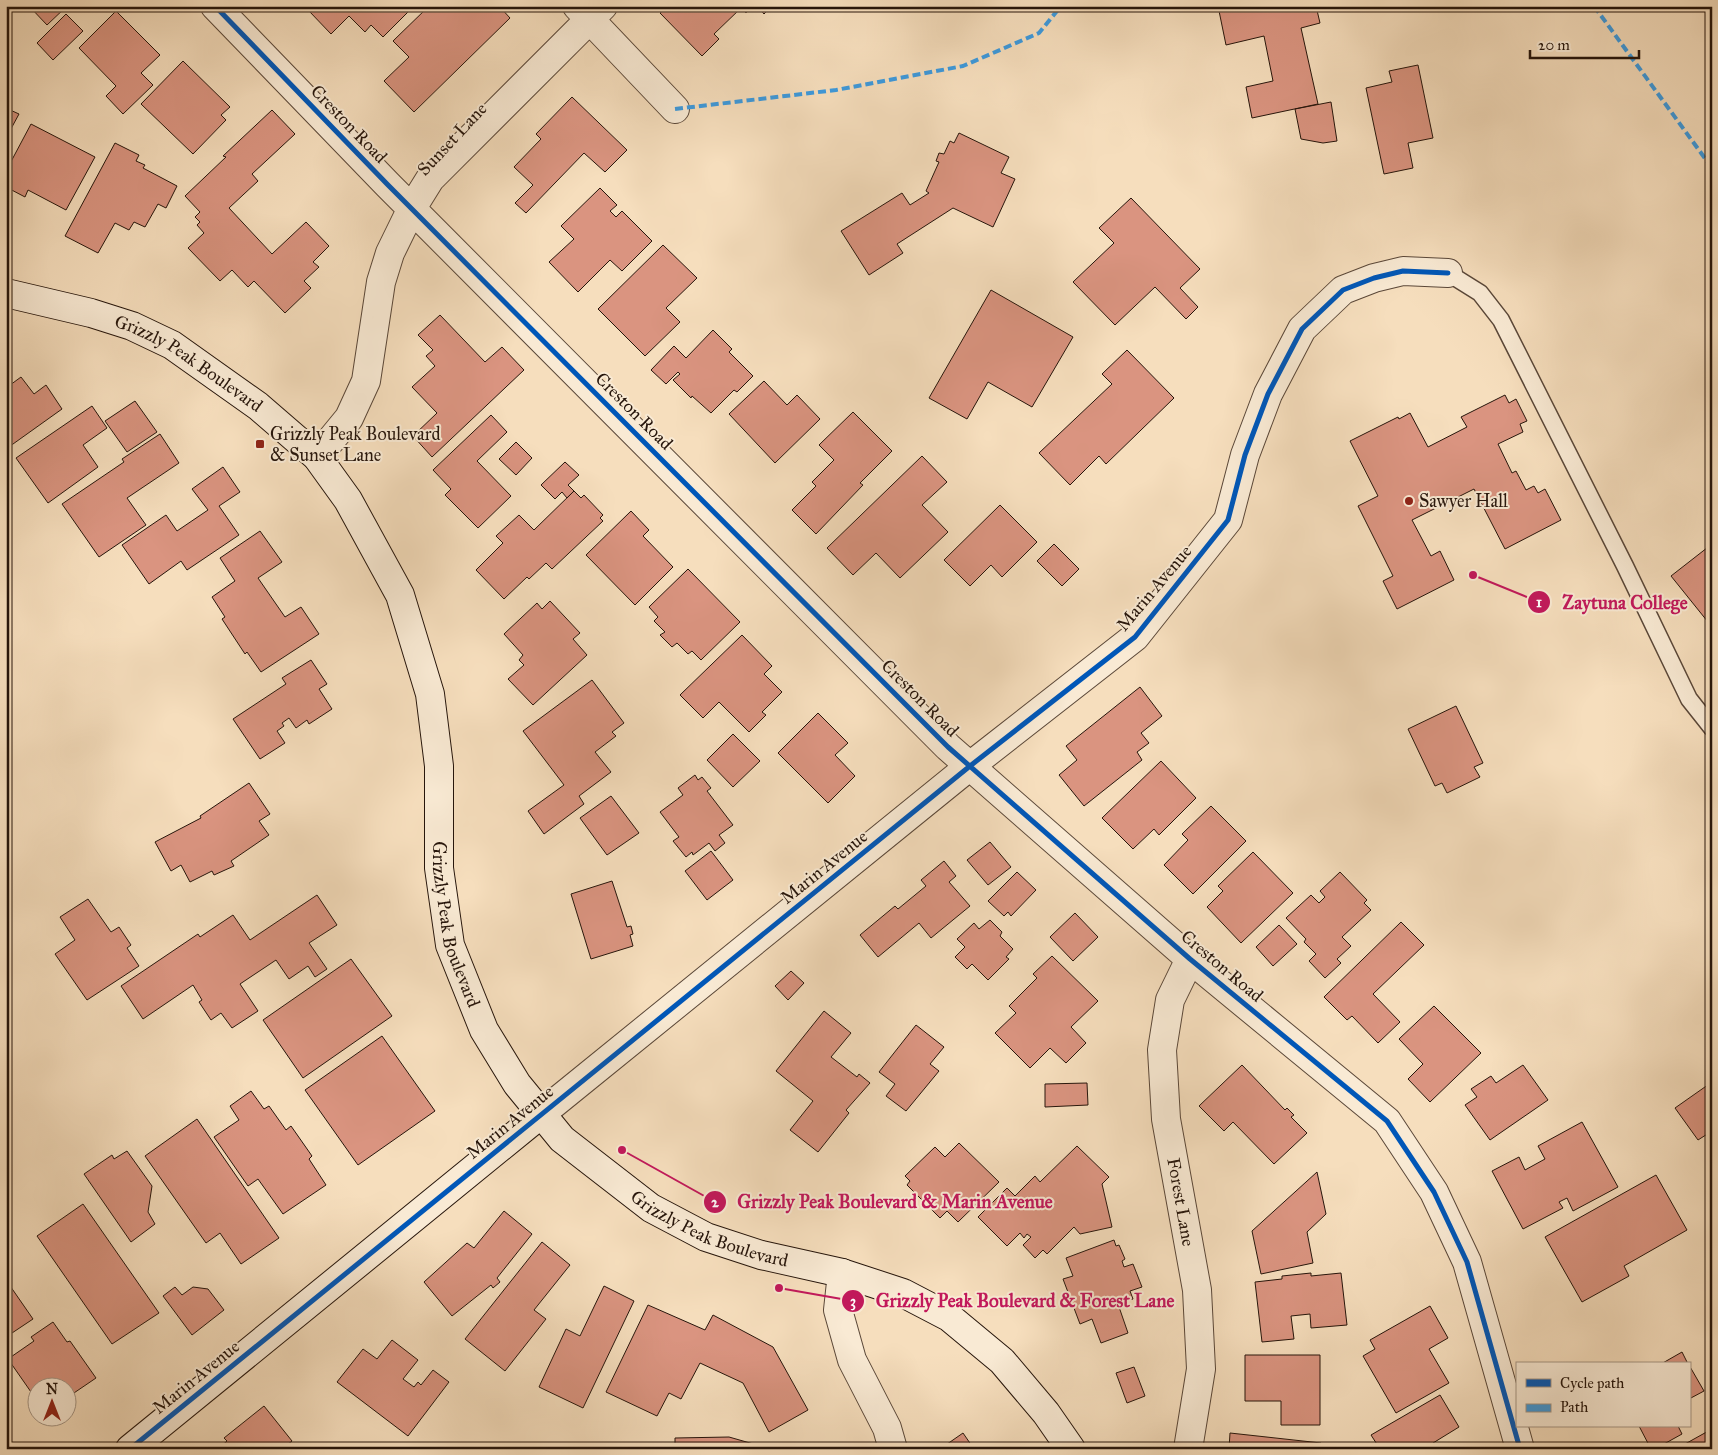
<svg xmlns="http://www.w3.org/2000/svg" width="1718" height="1455" viewBox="0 0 1718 1455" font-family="'IM FELL Great Primer',serif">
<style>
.building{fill:#da9480;stroke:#26150b}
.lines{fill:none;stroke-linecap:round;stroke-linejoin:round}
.lane-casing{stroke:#5a4738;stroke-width:19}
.street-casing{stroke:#5a4738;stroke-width:30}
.secondary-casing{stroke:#26150b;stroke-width:30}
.lane{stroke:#f9ead4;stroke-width:16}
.street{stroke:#f9ead4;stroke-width:28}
.secondary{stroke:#f9ead4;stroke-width:28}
.quiet{stroke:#3c9ade;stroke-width:4;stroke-dasharray:8 4;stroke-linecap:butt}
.cycleway-casing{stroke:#f9ead4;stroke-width:8}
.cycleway{stroke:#0057b8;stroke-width:5}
.poi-dot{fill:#8f2418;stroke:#f9ead4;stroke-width:2}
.labels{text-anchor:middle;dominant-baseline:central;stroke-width:4;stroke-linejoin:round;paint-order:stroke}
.street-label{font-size:18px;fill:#26150b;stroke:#f9ead4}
.poi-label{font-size:18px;fill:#26150b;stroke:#f9ead4;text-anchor:start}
.leader{fill:none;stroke:#c2185b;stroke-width:2}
.callout-dot{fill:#c2185b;stroke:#f9ead4;stroke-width:2}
.mark-label{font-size:15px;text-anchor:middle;font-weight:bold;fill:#fff}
.callout-label{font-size:19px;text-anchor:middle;font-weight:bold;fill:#c2185b;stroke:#f9ead4;stroke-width:4;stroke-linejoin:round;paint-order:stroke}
</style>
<rect width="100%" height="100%" fill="#f6debd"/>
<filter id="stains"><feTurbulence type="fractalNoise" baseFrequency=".004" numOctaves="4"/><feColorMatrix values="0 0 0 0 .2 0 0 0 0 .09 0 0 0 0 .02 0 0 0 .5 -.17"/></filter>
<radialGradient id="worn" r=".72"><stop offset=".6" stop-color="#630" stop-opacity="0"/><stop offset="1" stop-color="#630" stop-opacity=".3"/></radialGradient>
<!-- building -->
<path class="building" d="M29 6H67L47 25Z
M314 6H414L383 37 371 25 365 32 349 16 331 34 309 11Z
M429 6H499L510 18 414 112 384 81 409 57 393 41Z
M668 6H752L746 13 741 8 714 34 719 39 702 56 660 13Z
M757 6H772L764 14Z
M1218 6H1316L1320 23 1301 28 1318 104 1252 118 1246 87 1273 81 1264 36 1226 45Z
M116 11 160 55 141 73 153 85 123 114 106 96 116 86 79 48Z
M66 14 83 31 53 60 37 43Z
M183 61 230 107 221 115 226 120 193 154 141 104Z
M1418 65 1433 138 1408 143 1413 168 1384 174 1366 88 1392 82 1389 71Z
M572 97 627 150 605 172 584 153 526 213 515 203 533 185 514 167 541 139 536 134Z
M1331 102 1337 141 1323 143 1301 139 1295 109Z
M8 109 19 114 6 138V112Z
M272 110 295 134 252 174 258 181 229 208 272 254 306 222 329 246 313 262 319 267 304 281 311 288 285 313 254 281 248 287 232 270 220 281 188 248 204 233 197 225 200 222 195 217 200 212 185 196 226 157 223 156Z
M31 124 95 157 66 210 28 190 25 197 6 187V171Z
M959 133 1009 157 1001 173 1015 179 993 227 953 208 897 244 903 253 869 275 841 231 902 193 910 205 929 193 926 191 939 162 936 161 939 153 944 154 950 141 954 143Z
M115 143 139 155 136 161 145 165 143 168 177 186 166 208 158 204 145 227 134 222 129 230 115 223 98 253 65 236Z
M600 188 617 205 610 211 616 217 622 211 652 241 622 271 610 260 578 292 549 262 574 239 561 226Z
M1131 198 1200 269 1180 288 1198 307 1186 319 1155 287 1115 325 1073 282 1114 243 1099 228Z
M663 245 697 278 666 308 680 322 645 356 598 309Z
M991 290 1073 337 1032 407 988 382 967 419 929 398Z
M440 315 485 362 502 347 524 370 432 457 413 436 437 413 412 387 435 366 426 356 433 350 418 335Z
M713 330 732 349 729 352 753 376 737 392 734 390 711 413 692 396 691 398 673 380 680 374 678 372 666 384 651 370 674 346 686 358Z
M1127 350 1174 398 1106 464 1099 456 1070 485 1039 453 1112 384 1102 374Z
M21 377 34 394 46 385 62 409 6 449V388Z
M764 381 787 405 797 395 820 419 775 463 729 414Z
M1505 395 1509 403 1516 399 1527 421 1520 424 1523 432 1498 444 1512 473 1516 471 1526 490 1534 486 1538 493 1545 489 1561 520 1505 549 1474 489 1412 520 1431 556 1440 551 1454 580 1397 609 1383 581 1393 576 1358 506 1378 496 1350 441 1398 417 1399 419 1410 413 1428 447 1467 427 1461 417Z
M135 401 157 432 127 452 105 421Z
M92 406 107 428 83 445 98 467 48 503 16 458Z
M853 412 892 451 860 483 863 485 816 534 792 510 816 486 812 482 834 460 819 445Z
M491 415 507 432 477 461 511 496 478 528 445 495 451 489 433 470Z
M160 434 179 463 127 498 146 525 99 557 62 504 124 462 122 459Z
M516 442 532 458 516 475 499 459Z
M922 456 947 482 922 505 948 532 900 578 876 553 853 575 827 548Z
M565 462 579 475 568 485 574 491 567 498 562 492 555 499 541 485Z
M223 467 240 492 219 506 239 535 187 570 181 561 149 584 122 545 166 515 177 531 208 510 192 489Z
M574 491 581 498 584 495 603 515 600 518 603 521 552 569 546 563 529 579 527 577 504 599 476 570 503 543 496 536 519 515 534 530Z
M1000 505 1037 542 1002 577 991 565 970 586 944 560Z
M631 511 649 530 643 536 673 567 635 605 586 555Z
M260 531 282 562 258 578 285 617 301 607 319 634 261 672 247 652 245 654 222 619 225 617 212 597 235 581 220 558Z
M1054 544 1079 569 1062 586 1037 561Z
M1712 544V627L1671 576Z
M688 569 740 622 701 660 692 651 688 654 677 643 672 647 660 635 665 632 654 621 658 617 649 607Z
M550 601 580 633 573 639 587 655 533 705 508 679 524 665 519 660 523 655 504 634 537 603 542 609Z
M742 635 772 666 764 674 782 692 762 712 766 715 749 732 719 702 703 718 680 695Z
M311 660 327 684 319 689 332 709 309 724 307 720 296 728 289 718 282 723 284 726 277 731 285 743 260 759 233 719 286 684 282 678Z
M592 680 624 723 612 732 616 736 595 752 611 772 579 796 584 804 544 834 528 811 564 785 523 731Z
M1140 687 1162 716 1141 733 1149 743 1137 752 1142 760 1084 806 1059 775 1077 760 1066 746Z
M1456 706 1483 763 1474 767 1480 777 1447 793 1442 783 1435 786 1408 729Z
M818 713 848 743 835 755 855 776 828 803 778 753Z
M733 734 760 761 733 787 707 760Z
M1161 761 1196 798 1159 835 1154 829 1133 849 1102 818Z
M695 775 698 780 702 777 711 788 707 791 733 825 719 835 725 843 715 851 709 843 693 855 692 852 686 857 673 841 679 837 660 812 683 795 678 788Z
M249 783 270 814 259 821 269 835 231 861 234 866 214 875 212 871 190 882 181 865 171 871 155 842 201 818 200 816Z
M611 796 639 833 607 855 580 818Z
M1211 806 1246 841 1193 894 1164 865 1188 840 1182 834Z
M990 842 1011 867 988 885 967 860Z
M711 851 733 880 707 900 685 871Z
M1253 852 1293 893 1241 943 1207 907 1223 891 1218 886Z
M944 861 956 876 949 882 970 906 931 938 919 923 878 957 860 935 895 906 898 909 926 886 921 880Z
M1017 872 1036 890 1011 916 1008 912 1004 916 988 901Z
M1340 872 1367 900 1364 903 1371 910 1342 937 1351 946 1337 959 1341 963 1325 978 1309 961 1316 954 1304 942 1306 939 1286 918 1311 895 1319 903 1325 897 1320 891Z
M612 881 627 927 631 926 633 934 630 935 633 946 591 959 571 894Z
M317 895 337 925 309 943 327 969 315 977 308 966 289 979 276 960 240 984 258 1011 232 1028 221 1013 211 1020 199 1002 202 1000 193 985 143 1019 121 986 198 934 200 937 233 915 250 940Z
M88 899 111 932 119 927 131 945 127 948 139 966 87 1000 55 954 75 940 60 917Z
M1075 913 1098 937 1073 961 1050 937Z
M990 920 1002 932 1000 936 1013 949 1006 957 1009 959 988 980 972 964 967 969 955 957 965 947 957 939 974 923 979 929Z
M1401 922 1424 945 1373 994 1400 1022 1378 1043 1352 1016 1347 1020 1324 997Z
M1279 925 1297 944 1273 966 1256 947Z
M1052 956 1098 1001 1071 1027 1086 1043 1066 1063 1050 1048 1030 1068 995 1033 1016 1013 1009 1006 1037 978 1033 974Z
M351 959 392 1016 303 1078 263 1020Z
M791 971 804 983 788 1000 775 986Z
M1434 1006 1481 1053 1430 1102 1408 1079 1423 1064 1399 1039Z
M824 1011 851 1033 831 1057 857 1077 859 1074 870 1083 846 1110 849 1113 818 1152 790 1130 813 1101 776 1071Z
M916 1025 944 1047 930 1064 939 1071 906 1111 886 1096 895 1084 879 1072Z
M382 1036 435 1111 358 1165 305 1090Z
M1242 1065 1285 1110 1287 1108 1294 1115 1291 1117 1307 1133 1274 1164 1233 1122 1224 1131 1199 1106Z
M1523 1065 1548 1100 1490 1140 1465 1105 1477 1097 1471 1089 1491 1076 1496 1083Z
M1712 1082V1131L1698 1140 1675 1108Z
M1087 1083 1088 1105 1045 1107V1084Z
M251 1091 264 1109 269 1106 286 1130 291 1126 312 1156 309 1159 326 1185 283 1214 258 1179 248 1186 214 1137 239 1120 230 1106Z
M197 1119 279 1238 241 1264 220 1233 206 1243 145 1156Z
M1582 1122 1618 1187 1573 1211 1567 1198 1559 1202 1563 1208 1523 1229 1492 1171 1519 1157 1525 1170 1545 1159 1538 1146Z
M959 1143 999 1182 958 1222 947 1211 940 1218 907 1185 910 1181 905 1176 935 1147 945 1157Z
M1077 1146 1109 1177 1102 1184 1112 1227 1080 1234 1074 1227 1047 1254 1043 1250 1035 1258 1023 1245 1031 1237 1027 1234 1024 1238 1020 1233 1007 1246 978 1217 1007 1188 1015 1196 1035 1176 1040 1182Z
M127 1151 152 1186 148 1212 155 1224 131 1242 84 1174 112 1155 114 1159Z
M1317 1172 1326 1214 1307 1232 1313 1263 1261 1274 1252 1231Z
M1656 1175 1687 1230 1624 1266 1629 1276 1582 1302 1545 1237Z
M83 1204 159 1313 112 1344 37 1236Z
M504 1211 532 1234 497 1278 500 1282 493 1288 491 1285 452 1316 424 1282 467 1243 474 1248Z
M1114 1240 1116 1246 1119 1245 1125 1259 1122 1261 1124 1267 1133 1264 1142 1287 1130 1291 1133 1299 1118 1304 1128 1333 1101 1343 1092 1319 1080 1324 1063 1279 1073 1276 1066 1258Z
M542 1242 570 1265 534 1310 546 1319 505 1371 465 1339Z
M1311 1273V1276L1341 1273 1347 1325 1311 1328 1310 1314 1291 1316 1294 1339 1262 1342 1255 1282 1282 1279V1276Z
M6 1280 33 1319 6 1337Z
M604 1286 634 1301 583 1408 539 1387 566 1329 580 1336Z
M175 1287 182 1295 193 1287 208 1289 224 1310 192 1335 163 1296Z
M648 1305 705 1330 713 1315 773 1347 808 1410 769 1432 743 1383 700 1363 681 1399 669 1393 657 1416 606 1392Z
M1430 1306 1448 1338 1429 1349 1449 1383 1396 1413 1363 1356 1375 1349 1370 1340Z
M53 1322 67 1342 70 1341 96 1378 68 1397V1388H38V1402L8 1359 34 1341 31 1337Z
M392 1340 418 1360 403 1379 414 1387 418 1382 421 1385 433 1370 449 1382 408 1436 337 1382 363 1349 377 1359Z
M1682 1352 1688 1364H1661Z
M1245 1355H1320V1425H1281V1401H1245Z
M1689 1365 1704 1391 1689 1399Z
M1134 1367 1145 1396 1127 1403 1116 1373Z
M1440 1395 1459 1427 1433 1443 1436 1449H1380L1371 1435Z
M264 1406 292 1441 282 1449H218L227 1441 224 1438Z
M1639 1426H1678L1682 1434 1655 1449H1651Z
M1712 1429V1449H1676Z
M963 1433 974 1449H940Z
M1230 1433 1321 1443 1320 1449H1229Z
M729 1437 771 1449H675V1438Z"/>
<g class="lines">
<!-- lane casing -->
<g class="lane-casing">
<path id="lane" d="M1448 273 1480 293 1501 320 1625 566 1689 699 1712 728"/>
</g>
<!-- street casing -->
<g class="street-casing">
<path id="street" d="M215 6 388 185 948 747 1190 959 1387 1121 1434 1192 1467 1262 1520 1449
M577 6 675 109
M317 457 349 418 366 381 381 282 390 253 412 208 430 179 603 6
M541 1114 970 766 1135 637 1228 520 1245 455 1268 394 1302 329 1343 290 1374 278 1403 271 1448 273
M842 1273 838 1310 852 1360 887 1428 893 1449
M1188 1449 1201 1369 1197 1290 1166 1119 1162 1050 1170 1000 1190 959"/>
</g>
<!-- secondary casing -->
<g class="secondary-casing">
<g id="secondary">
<path id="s1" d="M6 293 91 313 132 326 172 345 258 406 317 457 348 500 400 595 430 694 439 766V868L450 945 484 1030 517 1084 562 1139 651 1208 706 1237 761 1255 842 1273 903 1293 949 1317 1002 1361 1046 1413 1071 1449"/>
<path d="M130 1449 541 1114"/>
</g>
</g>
<!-- lane -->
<use href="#lane" class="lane"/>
<!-- street -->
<use href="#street" class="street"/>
<!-- secondary -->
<use href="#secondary" class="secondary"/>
<!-- quiet -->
<path class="quiet" d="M1594 6 1712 168
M675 109 836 90 963 66 1039 33 1061 6"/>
<!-- cycleway casing -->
<g class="cycleway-casing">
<path id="cycleway" d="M215 6 388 185 948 747 1190 959 1387 1121 1434 1192 1467 1262 1520 1449
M130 1449 970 766 1135 637 1228 520 1245 455 1268 394 1302 329 1343 290 1374 278 1403 271 1448 273"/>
</g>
<!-- cycleway -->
<use href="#cycleway" class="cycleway"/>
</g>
<!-- markers -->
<g class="poi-dot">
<rect x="255" y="439" width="10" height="10" rx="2.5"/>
<circle cx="1409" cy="501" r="5"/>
</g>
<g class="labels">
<!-- street labels -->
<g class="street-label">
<text transform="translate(349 124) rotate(46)">Creston Road</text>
<text transform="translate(452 139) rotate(-47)">Sunset Lane</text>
<text stroke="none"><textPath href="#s1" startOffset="198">Grizzly Peak Boulevard</textPath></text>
<text transform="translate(634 411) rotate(45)">Creston Road</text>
<text transform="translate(1154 588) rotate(-50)">Marin Avenue</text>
<text transform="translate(920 698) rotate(45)">Creston Road</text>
<text transform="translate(824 867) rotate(-39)">Marin Avenue</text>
<text stroke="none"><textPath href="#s1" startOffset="856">Grizzly Peak Boulevard</textPath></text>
<text transform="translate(1222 966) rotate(40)">Creston Road</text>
<text transform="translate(510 1122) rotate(-39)">Marin Avenue</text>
<text transform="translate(1181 1202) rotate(80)">Forest Lane</text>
<text stroke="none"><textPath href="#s1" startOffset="1276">Grizzly Peak Boulevard</textPath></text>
<text transform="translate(196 1377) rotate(-39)">Marin Avenue</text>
</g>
<!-- poi labels -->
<g class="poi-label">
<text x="270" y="434">Grizzly Peak Boulevard<tspan x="270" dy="21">&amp; Sunset Lane</tspan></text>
<text x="1419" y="501">Sawyer Hall</text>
</g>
</g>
<!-- callouts -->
<path class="leader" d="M1473 575L1539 602M622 1150L715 1202M779 1288L853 1301"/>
<g class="callout-dot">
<circle cx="1473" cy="575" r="5"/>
<circle cx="622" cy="1150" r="5"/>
<circle cx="779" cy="1288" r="5"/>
<circle cx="1539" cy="602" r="12"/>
<circle cx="715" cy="1202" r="12"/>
<circle cx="853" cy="1301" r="12"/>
</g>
<g class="mark-label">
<text x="1539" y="607">1</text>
<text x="715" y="1207">2</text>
<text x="853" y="1306">3</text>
</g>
<g class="callout-label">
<text x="1625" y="609">Zaytuna College</text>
<text x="895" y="1208">Grizzly Peak Boulevard &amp; Marin Avenue</text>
<text x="1025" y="1307">Grizzly Peak Boulevard &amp; Forest Lane</text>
</g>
<!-- margin -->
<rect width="1718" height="1455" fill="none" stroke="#f6debd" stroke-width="25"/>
<rect x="8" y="8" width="1703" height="1440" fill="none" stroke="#26150b" stroke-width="2.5"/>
<rect x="12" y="12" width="1693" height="1430" fill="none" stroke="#26150b"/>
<!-- legend -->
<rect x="1516" y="1362" width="175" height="65" fill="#f9ead4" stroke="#a59584"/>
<rect x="1526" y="1379" width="25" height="8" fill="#0057b8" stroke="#a59584"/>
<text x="1560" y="1388" font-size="15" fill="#26150b">Cycle path</text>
<rect x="1526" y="1404" width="25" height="8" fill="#3c9ade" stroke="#a59584"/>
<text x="1560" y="1412" font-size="15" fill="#26150b">Path</text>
<!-- north arrow -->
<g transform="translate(52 1402)"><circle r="24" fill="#f9ead4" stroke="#a59584"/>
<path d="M0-4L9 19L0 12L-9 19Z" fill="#8f2418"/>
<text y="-8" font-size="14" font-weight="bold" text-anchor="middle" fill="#26150b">N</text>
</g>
<!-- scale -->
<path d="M1530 50v8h109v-8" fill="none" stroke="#26150b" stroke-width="2.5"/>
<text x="1538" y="50" font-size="15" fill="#26150b" stroke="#f9ead4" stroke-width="4" paint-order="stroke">20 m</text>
<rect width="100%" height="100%" filter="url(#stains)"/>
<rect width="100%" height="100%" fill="url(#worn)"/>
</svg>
